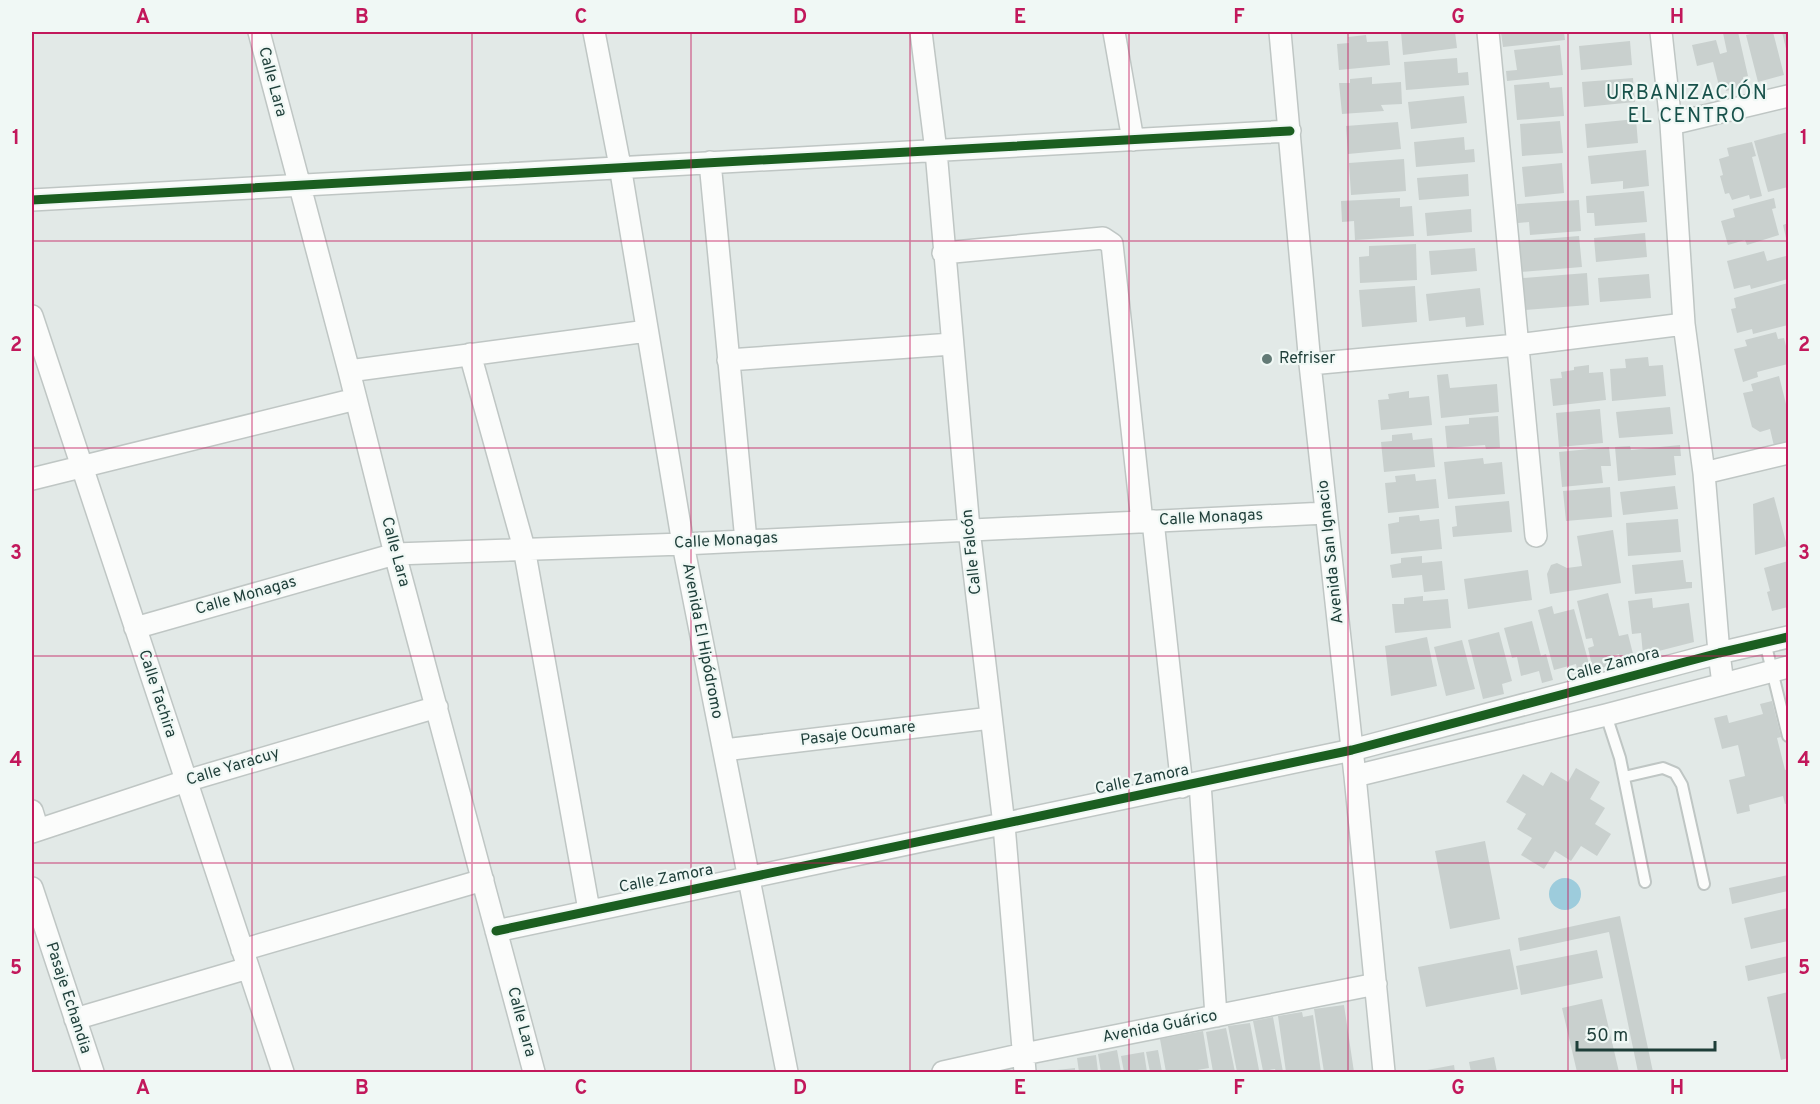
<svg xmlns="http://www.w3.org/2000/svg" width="1820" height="1104" viewBox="0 0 1820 1104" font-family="Overpass,sans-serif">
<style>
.water{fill:#9dccdc}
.building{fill:#c9d0ce}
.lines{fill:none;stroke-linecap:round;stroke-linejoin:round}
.service-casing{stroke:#bfc6c4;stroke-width:14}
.minor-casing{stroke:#bfc6c4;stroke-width:24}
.service{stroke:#fbfcfb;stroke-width:10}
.minor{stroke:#fbfcfb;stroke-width:21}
.cycleway-casing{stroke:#f0f8f5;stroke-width:13}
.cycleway{stroke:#1b5e20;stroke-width:9}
.grid{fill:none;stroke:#c2185b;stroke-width:1.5;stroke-opacity:0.55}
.poi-dot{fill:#637a76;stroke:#f0f8f5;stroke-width:2}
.labels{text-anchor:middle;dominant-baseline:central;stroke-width:4.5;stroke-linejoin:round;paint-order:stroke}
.street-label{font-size:16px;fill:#1e3e39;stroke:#f0f8f5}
.poi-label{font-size:16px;fill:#1e3e39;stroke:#f0f8f5;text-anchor:start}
.quarter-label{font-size:20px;letter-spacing:1.5px;fill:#18524b;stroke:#f0f8f5}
.neatline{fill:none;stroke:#c2185b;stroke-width:2}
.grid-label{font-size:20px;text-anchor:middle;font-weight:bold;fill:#c2185b}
</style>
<rect width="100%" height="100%" fill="#e2e9e7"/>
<!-- water -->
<path class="water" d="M1549 894a16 16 0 1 1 32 0a16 16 0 1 1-32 0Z"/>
<!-- building -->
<path class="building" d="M1401 32H1455L1457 48 1403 55Z
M1512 32H1564L1565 40 1503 47 1501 33Z
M1729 32H1738L1748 76 1743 77 1745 86 1726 91 1725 85 1719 86 1713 62 1697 66 1692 45 1716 40 1720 54 1727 52 1723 33Z
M1760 32H1773L1784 75 1758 82 1746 35Z
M1782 32H1788V57Z
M1366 35 1367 42 1388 41 1390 65 1339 70 1337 44 1349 43 1348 37Z
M1630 41 1632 65 1581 70 1579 46Z
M1560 45 1563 75 1507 81 1506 71 1517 70 1514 50Z
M1457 58 1458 73 1468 72 1469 85 1406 90 1404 62Z
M1372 77V84L1401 82 1402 104 1381 105 1384 111 1342 114 1339 83H1350V79Z
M1633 78 1635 102 1584 107 1582 82Z
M1549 82 1550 88 1562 87 1564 116 1517 120 1514 85Z
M1464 96 1467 123 1411 129 1408 102Z
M1636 119 1638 143 1587 148 1585 124Z
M1560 121 1563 153 1522 156 1520 124Z
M1398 122 1401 149 1348 154 1346 126Z
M1788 132V187L1768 192 1754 141Z
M1464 137 1465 150 1474 149 1475 162 1416 167 1414 142Z
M1752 142 1756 156 1752 157 1762 196 1750 199 1749 195 1732 200 1729 193 1725 194 1720 176 1723 175 1719 159 1729 156 1727 148Z
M1646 150 1649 186 1623 189V181L1591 184 1588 156Z
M1404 159 1406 191 1351 195 1349 163Z
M1562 163 1564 193 1525 197 1522 167Z
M1468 174 1469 196 1419 200 1417 178Z
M1644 191 1647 222 1595 226 1594 213H1587L1586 196Z
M1400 198V207L1412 206 1414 236 1355 240 1354 221 1342 222 1341 201Z
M1774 198 1776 208 1772 209 1779 235 1747 245 1745 240 1728 245 1721 221 1735 217 1733 209Z
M1579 200 1581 231 1530 235 1529 222 1518 223 1517 204Z
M1471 209 1472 232 1427 236 1425 213Z
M1788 223V238H1786L1783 225Z
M1645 233 1647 257 1596 262 1594 238Z
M1579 236 1582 267 1521 272 1518 241Z
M1416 244 1417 280 1360 283 1359 257 1369 256V246Z
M1475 248 1477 271 1431 275 1429 251Z
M1764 251 1767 261 1786 256 1788 279 1751 289 1750 285 1734 289 1727 261Z
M1587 273 1589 305 1525 310 1523 278Z
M1649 274 1651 298 1600 302 1598 278Z
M1788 283V325L1753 334 1752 329 1737 333 1731 309 1736 308 1734 298Z
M1415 286 1417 322 1362 327 1359 290Z
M1480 288 1484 325 1466 327 1465 317 1429 321 1426 294Z
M1776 332 1778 339 1784 338 1788 354V364L1757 372 1758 377 1743 382 1734 349 1747 346 1745 340Z
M1648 357 1649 366 1663 365 1666 396 1612 401 1610 369 1626 368 1625 359Z
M1589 365V373L1603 372 1606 400 1553 406 1550 379 1562 378 1561 372 1574 370V367Z
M1448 374 1450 388 1497 384 1499 412 1441 418 1437 375Z
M1779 376 1788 412V442L1774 446 1770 429 1760 432 1752 427 1743 393 1753 391 1751 384Z
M1409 391V398L1429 396 1432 425 1381 430 1378 400 1389 399 1388 394Z
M1670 407 1673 434 1619 438 1616 412Z
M1600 409 1603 443 1559 447 1556 413Z
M1498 416 1500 448 1486 449 1485 445 1447 448 1445 426 1469 424V418Z
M1412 433 1413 440 1432 438 1435 467 1384 472 1381 442 1392 441V435Z
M1680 445 1681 456H1674L1676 475 1618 481 1615 447 1630 446 1631 450Z
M1609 447 1611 466H1601L1603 483 1562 487 1559 452Z
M1483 458 1484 464 1502 462 1505 494 1448 499 1444 462Z
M1415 474 1416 481 1436 479 1439 508 1388 513 1385 483 1396 482 1395 476Z
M1675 486 1678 509 1623 515 1620 492Z
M1610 487 1612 517 1566 521 1563 491Z
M1774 497 1787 546 1755 555 1753 504Z
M1509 501 1512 532 1453 537 1452 527 1457 526 1455 506Z
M1419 515 1420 521 1439 519 1442 549 1391 554 1388 524 1399 522V517Z
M1678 519 1681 552 1628 556 1626 523Z
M1613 530 1621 583 1550 594 1547 574 1551 565 1557 563 1567 568 1582 566 1577 536Z
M1422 556V563L1442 561 1445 590 1424 592 1422 575 1392 578 1390 565 1401 563V558Z
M1683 560 1686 582H1692V588L1635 594 1632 565Z
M1788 561V607L1772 611 1767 592 1770 591 1764 568Z
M1528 570 1532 600 1468 609 1464 579Z
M1608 593 1619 636 1628 634 1634 658 1621 661 1619 654 1605 658 1608 666 1593 670 1588 648 1594 646 1592 638 1586 639 1577 601Z
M1423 596V601L1448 599 1451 628 1395 633 1392 604H1404V598Z
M1652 598 1653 608 1689 603 1694 642 1643 655 1641 633 1632 634 1628 601Z
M1552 606 1554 614 1574 609 1591 671 1578 674 1576 664 1554 670 1538 610Z
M1532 621 1541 656 1546 654 1553 680 1542 683 1539 671 1521 676 1517 657 1512 658 1504 628Z
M1499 632 1512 681 1502 684 1504 694 1483 699 1468 640Z
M1427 637 1437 686 1391 696 1385 646Z
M1462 640 1475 689 1446 696 1434 647Z
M1772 701 1781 737 1777 738 1785 770 1788 769V803L1785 804 1783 796 1749 805 1750 811 1737 814 1729 780 1745 776 1738 745 1722 749 1714 718 1727 715 1729 723 1763 714 1760 704Z
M1576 768 1600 782 1590 799 1605 808 1595 824 1611 834 1597 856 1581 846 1571 861 1555 851 1544 869 1521 855 1532 838 1517 829 1526 814 1506 802 1523 774 1543 786 1551 772 1568 782Z
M1485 841 1500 919 1450 929 1435 851Z
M1788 875V891L1732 904 1729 888Z
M1788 908V941L1751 949 1744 918Z
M1620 916 1653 1072H1638L1609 932 1520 951 1518 938Z
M1510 949 1518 989 1426 1007 1418 967Z
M1597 950 1603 978 1521 995 1516 966Z
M1788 956V972L1748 981 1745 966Z
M1788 992V1058L1781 1060 1767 997Z
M1602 999 1619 1072H1577L1562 1008Z
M1344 1005 1354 1072H1324L1314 1009Z
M1302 1012 1303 1017 1313 1015 1321 1072H1286L1278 1016Z
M1273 1017 1283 1072H1276L1275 1069 1263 1071 1253 1021Z
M1250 1023 1259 1070 1237 1072 1228 1026Z
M1226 1028 1235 1072H1213L1206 1032Z
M1203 1031 1209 1068 1186 1072H1166L1160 1039Z
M1117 1050 1121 1072H1101L1098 1054Z
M1158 1050 1162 1072H1150L1146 1052Z
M1144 1052 1147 1072H1124L1121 1056Z
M1096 1055 1098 1072H1079L1077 1058Z
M1494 1057 1497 1072H1471L1469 1062Z
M1454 1065 1455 1072H1427V1070Z
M1075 1068V1072H1048V1071Z"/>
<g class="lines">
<!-- service casing -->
<g class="service-casing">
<path id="service" d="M1765 642 1788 736
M1606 715 1620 758 1645 882
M1624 777 1663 768 1675 773 1682 785 1704 884"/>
</g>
<!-- minor casing -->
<g class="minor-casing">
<path id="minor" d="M259 32 349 371 395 554 534 1072
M594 32 620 166 683 544 787 1072
M921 32 936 151 969 529 1004 825 1025 1072
M1114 32 1133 140
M1280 32 1310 364 1355 776 1384 1072
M1488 32 1536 536
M1661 32 1671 124 1684 324 1704 473 1719 653 1723 684
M1671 124 1788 96
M710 162 746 541
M32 200 1290 131
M943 253 1103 238 1112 244 1142 522
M32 316 283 1072
M470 354 524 548 589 910
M728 360 952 344
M1310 364 1517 345 1684 324
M349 371 647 331
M1704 473 1788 453
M32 479 356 399
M1153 521 1182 787
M135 628 395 554 683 544 1326 513
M724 750 991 718
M1355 776 1606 715 1788 667
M1200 783 1216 1016
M32 811 38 830
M32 832 186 781 437 707
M32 888 93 1072
M496 931 1352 750 1719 653 1788 637
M242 950 483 880
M75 1019 248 968
M943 1072 1024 1054 1376 984"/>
</g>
<!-- service -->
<use href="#service" class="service"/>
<!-- minor -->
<use href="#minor" class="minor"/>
<!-- cycleway casing -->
<g class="cycleway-casing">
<path id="cycleway" d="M32 200 1290 131
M496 931 1352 750 1719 653 1788 637"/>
</g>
<!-- cycleway -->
<use href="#cycleway" class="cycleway"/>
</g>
<!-- grid -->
<path class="grid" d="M252 32V1072M472 32V1072M691 32V1072M910 32V1072M1129 32V1072M1348 32V1072M1568 32V1072M32 241H1788M32 448H1788M32 656H1788M32 863H1788"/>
<!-- markers -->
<circle class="poi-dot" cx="1267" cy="359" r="6"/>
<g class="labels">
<!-- street labels -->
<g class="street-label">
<text transform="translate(272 82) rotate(75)">Calle Lara</text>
<text transform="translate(1211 518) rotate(-3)">Calle Monagas</text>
<text transform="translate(726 541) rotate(-3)">Calle Monagas</text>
<text transform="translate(395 552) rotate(75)">Calle Lara</text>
<text transform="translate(972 552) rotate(-96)">Calle Falcón</text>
<text transform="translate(1331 552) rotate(-96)">Avenida San Ignacio</text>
<text transform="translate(246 596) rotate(-16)">Calle Monagas</text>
<text transform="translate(702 641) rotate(79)">Avenida El Hipódromo</text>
<text transform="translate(1613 665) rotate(-15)">Calle Zamora</text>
<text transform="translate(157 694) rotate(72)">Calle Tachira</text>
<text transform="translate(858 734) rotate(-7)">Pasaje Ocumare</text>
<text transform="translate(233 767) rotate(-17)">Calle Yaracuy</text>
<text transform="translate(1142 780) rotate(-12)">Calle Zamora</text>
<text transform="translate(666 879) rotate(-11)">Calle Zamora</text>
<text transform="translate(68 998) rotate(72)">Pasaje Echandia</text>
<text transform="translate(521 1022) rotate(75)">Calle Lara</text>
<text transform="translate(1160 1027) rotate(-11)">Avenida Guárico</text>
</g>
<!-- poi labels -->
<g class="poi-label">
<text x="1279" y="359">Refriser</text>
</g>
<!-- quarter labels -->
<g class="quarter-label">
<text x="1687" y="94">URBANIZACIÓN<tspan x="1687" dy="23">EL CENTRO</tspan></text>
</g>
</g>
<!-- border -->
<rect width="1820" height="1104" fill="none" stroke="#f0f8f5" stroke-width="66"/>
<!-- scale -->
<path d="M1577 1041v9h138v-9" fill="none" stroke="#1e3e39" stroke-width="3"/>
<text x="1586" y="1041" font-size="18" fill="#1e3e39" stroke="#f0f8f5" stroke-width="4.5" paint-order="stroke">50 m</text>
<rect x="33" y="33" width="1754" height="1038" class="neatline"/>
<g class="grid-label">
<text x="143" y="23">A</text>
<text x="362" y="23">B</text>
<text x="581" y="23">C</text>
<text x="800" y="23">D</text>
<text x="1020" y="23">E</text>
<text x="1239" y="23">F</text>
<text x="1458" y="23">G</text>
<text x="1677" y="23">H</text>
<text x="16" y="144">1</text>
<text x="1804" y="144">1</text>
<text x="16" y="351">2</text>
<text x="1804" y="351">2</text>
<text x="16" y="559">3</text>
<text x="1804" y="559">3</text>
<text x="16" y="766">4</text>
<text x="1804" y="766">4</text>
<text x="16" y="974">5</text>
<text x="1804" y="974">5</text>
<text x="143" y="1094">A</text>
<text x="362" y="1094">B</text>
<text x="581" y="1094">C</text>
<text x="800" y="1094">D</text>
<text x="1020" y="1094">E</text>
<text x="1239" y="1094">F</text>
<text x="1458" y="1094">G</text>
<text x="1677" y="1094">H</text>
</g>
</svg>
